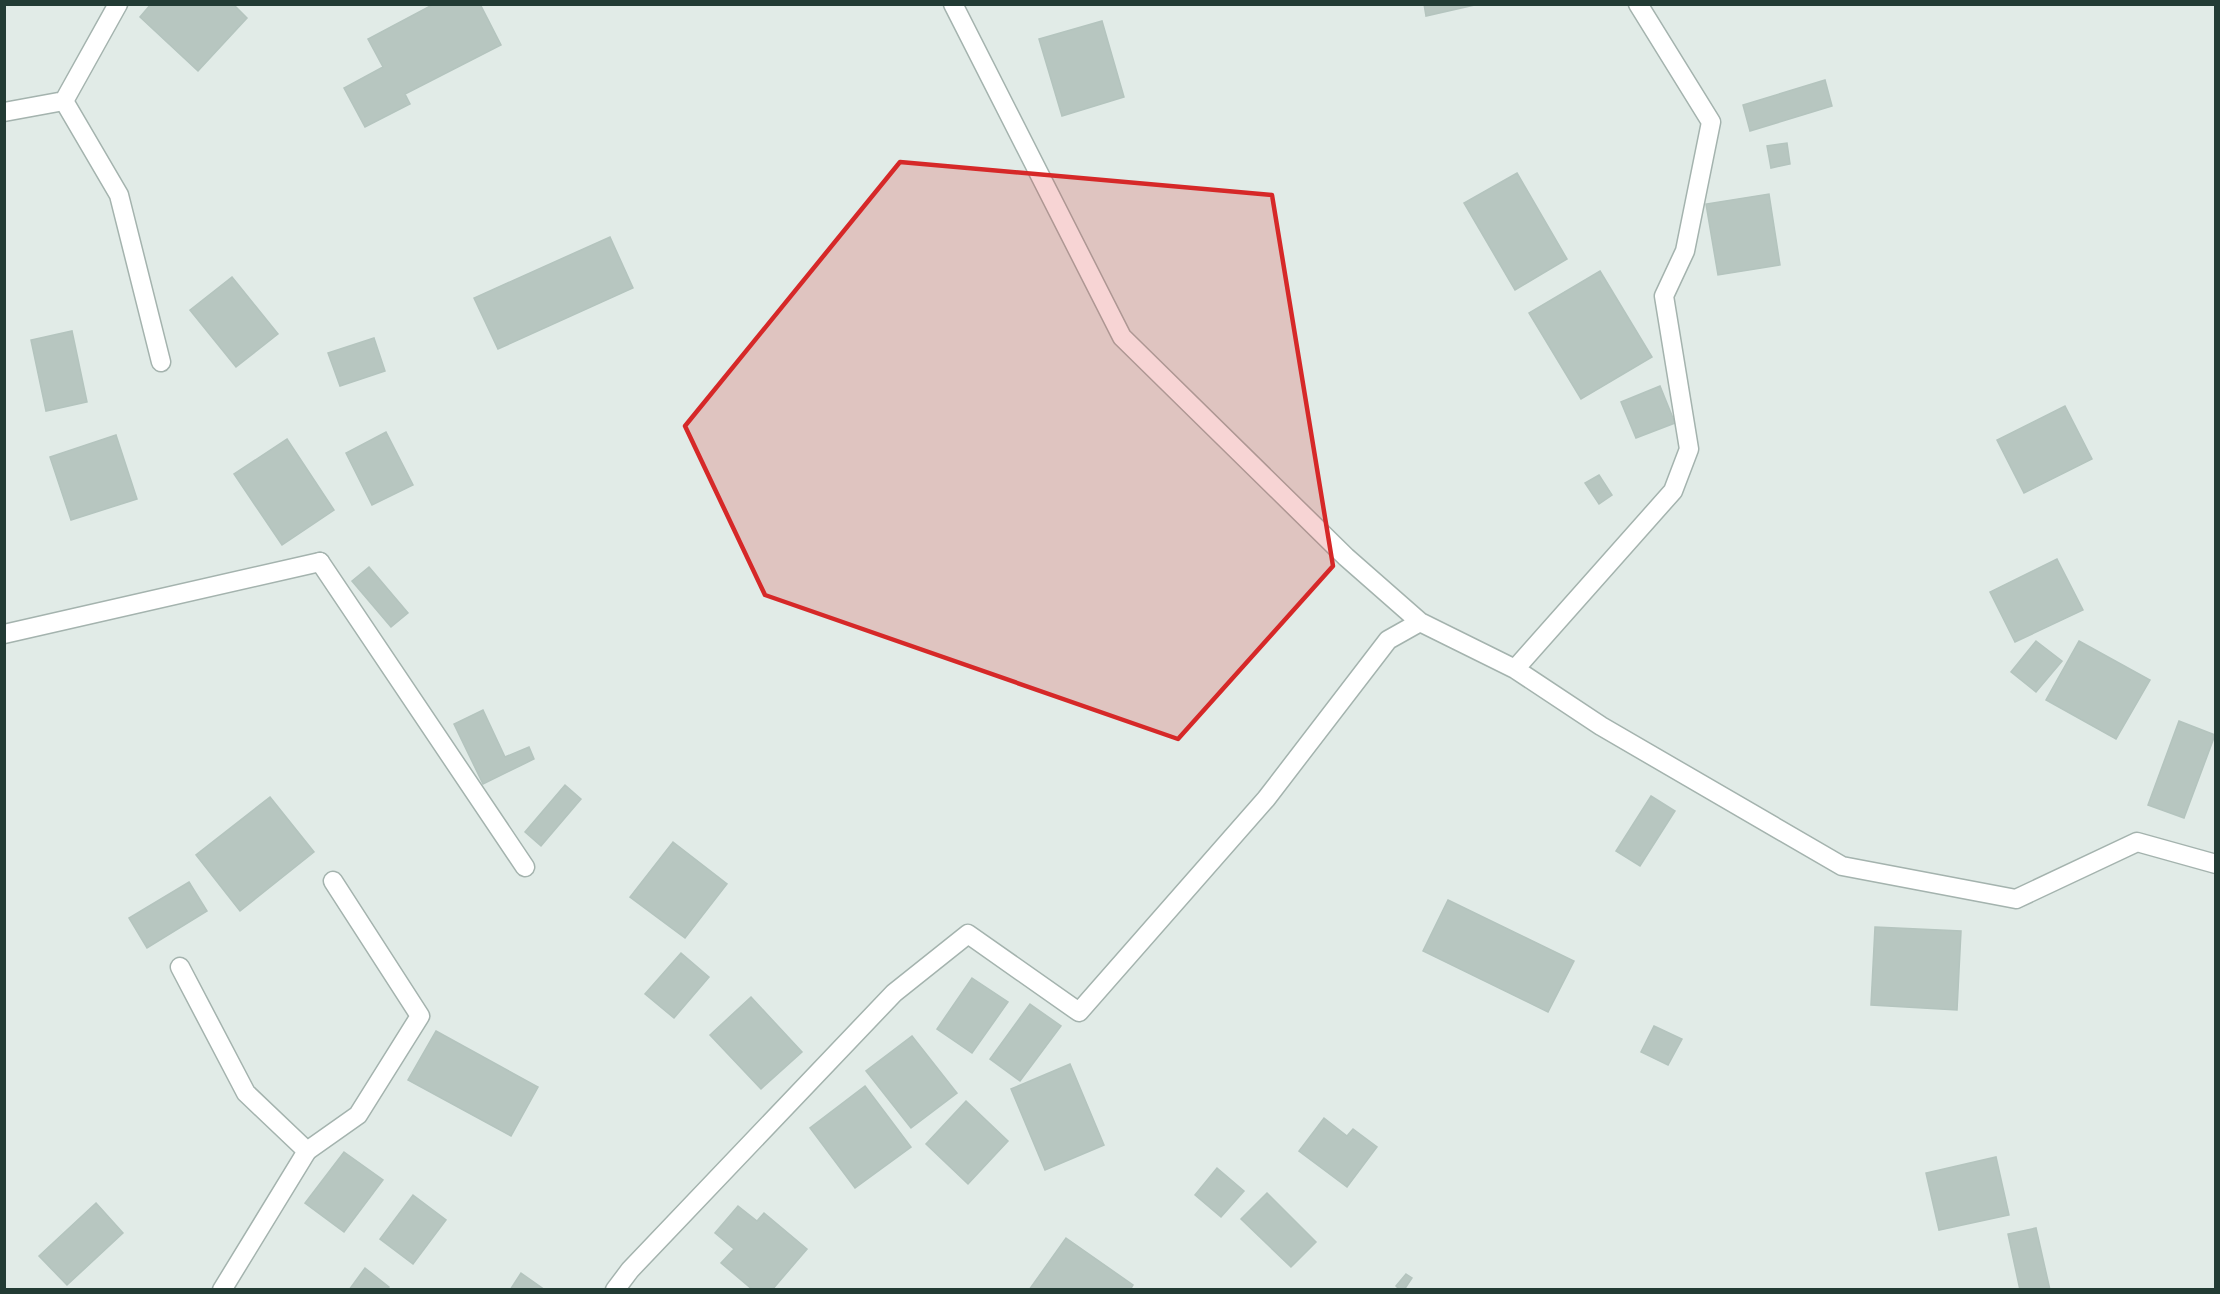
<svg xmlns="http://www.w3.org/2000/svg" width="2220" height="1294" viewBox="0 0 2220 1294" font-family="'Asap Condensed',sans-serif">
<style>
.building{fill:#b7c6c0;stroke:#b4c4be;stroke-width:1.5}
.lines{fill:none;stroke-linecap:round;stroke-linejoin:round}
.lane-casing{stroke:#a4b3ae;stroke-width:21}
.street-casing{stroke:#a4b3ae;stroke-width:21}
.lane{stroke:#fff;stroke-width:18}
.street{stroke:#fff;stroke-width:18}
.marked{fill:#d62828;fill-opacity:0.2;stroke:#d62828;stroke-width:4.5;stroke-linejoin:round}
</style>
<rect width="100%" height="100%" fill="#e1ebe7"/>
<!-- building -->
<path class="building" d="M151 4H233L247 18 198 71 140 17Z
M434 4H480L501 45 405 94 410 104 365 127 344 88 383 67 368 39Z
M1424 4H1479L1426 16Z
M1102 21 1124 97 1062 116 1039 39Z
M1825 80 1832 106 1750 131 1743 105Z
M1787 143 1790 164 1771 168 1767 146Z
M1517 173 1567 259 1515 290 1464 203Z
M1769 194 1780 265 1718 275 1706 204Z
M610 237 633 288 498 349 474 298Z
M1600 271 1652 357 1581 399 1529 313Z
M232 277 278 334 236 367 190 310Z
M72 331 87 402 46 411 31 340Z
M374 338 385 371 340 386 328 353Z
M1660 386 1675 423 1636 438 1621 402Z
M2065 406 2092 459 2024 493 1997 440Z
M386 432 413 485 372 505 346 453Z
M116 435 137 499 71 520 50 457Z
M287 439 334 510 282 545 234 474Z
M1599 475 1612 495 1599 504 1585 483Z
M2057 559 2083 610 2015 642 1990 592Z
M369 567 408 613 391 627 352 581Z
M2036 641 2062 661 2036 692 2011 672Z
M2079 641 2150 680 2116 739 2046 700Z
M483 710 505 757 529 747 534 759 483 784 454 724Z
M2179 721 2215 735 2184 818 2148 805Z
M565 785 581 799 541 846 525 832Z
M1651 796 1675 811 1640 866 1616 851Z
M270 797 314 852 240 911 196 855Z
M673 842 727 884 685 938 630 897Z
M189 882 207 911 147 948 129 918Z
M1448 900 1574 961 1548 1012 1423 951Z
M1875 927 1961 931 1957 1010 1871 1005Z
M681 953 709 977 674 1018 645 994Z
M972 978 1008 1002 972 1053 937 1029Z
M751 997 802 1052 761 1089 710 1035Z
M1030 1004 1061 1026 1020 1081 990 1059Z
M1654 1026 1682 1039 1668 1065 1641 1052Z
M436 1031 538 1087 511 1136 408 1080Z
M912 1036 957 1093 911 1128 866 1071Z
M1070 1064 1104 1145 1045 1170 1011 1089Z
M865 1086 911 1147 855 1188 810 1128Z
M966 1101 1008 1141 968 1184 926 1144Z
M1324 1118 1347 1136 1353 1129 1377 1147 1347 1187 1299 1151Z
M344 1152 383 1180 344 1232 305 1203Z
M1996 1157 2009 1215 1939 1230 1926 1173Z
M1217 1168 1244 1191 1221 1217 1195 1195Z
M1267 1193 1316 1242 1291 1267 1241 1219Z
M413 1195 446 1220 413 1264 380 1239Z
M96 1203 123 1233 67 1285 39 1256Z
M738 1206 757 1221 764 1213 807 1249 772 1290H753L721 1263 734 1249 715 1233Z
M2036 1228 2050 1290H2020L2008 1234Z
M1066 1238 1133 1285 1130 1290H1029Z
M365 1268 389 1287 386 1290H349Z
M521 1273 545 1290H510Z
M1406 1274 1412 1278 1404 1290H1400L1396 1286Z"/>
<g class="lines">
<!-- lane casing -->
<g class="lane-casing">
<path id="lane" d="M64 101 119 195 161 362
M320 562 525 867
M180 967 246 1093 307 1151 358 1115 420 1016 333 881"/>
</g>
<!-- street casing -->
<g class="street-casing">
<path id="street" d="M953 4 1122 337 1346 557 1420 622 1515 669 1601 726 1842 866 2016 899 2137 842 2216 864
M4 112 64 101 118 4
M4 634 320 562
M1515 669 1673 491 1689 449 1664 296 1685 251 1711 122 1638 4
M222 1290 307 1151
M615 1290 630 1270 894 993 968 934 1079 1012 1266 799 1388 640 1420 622"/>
</g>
<!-- lane -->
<use href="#lane" class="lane"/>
<!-- street -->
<use href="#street" class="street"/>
</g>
<!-- marked area -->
<path class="marked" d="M900 162 1272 195 1333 566 1178 739 765 595 685 426Z"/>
<!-- border -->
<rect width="2220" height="1294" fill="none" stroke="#223b34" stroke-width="12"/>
</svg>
